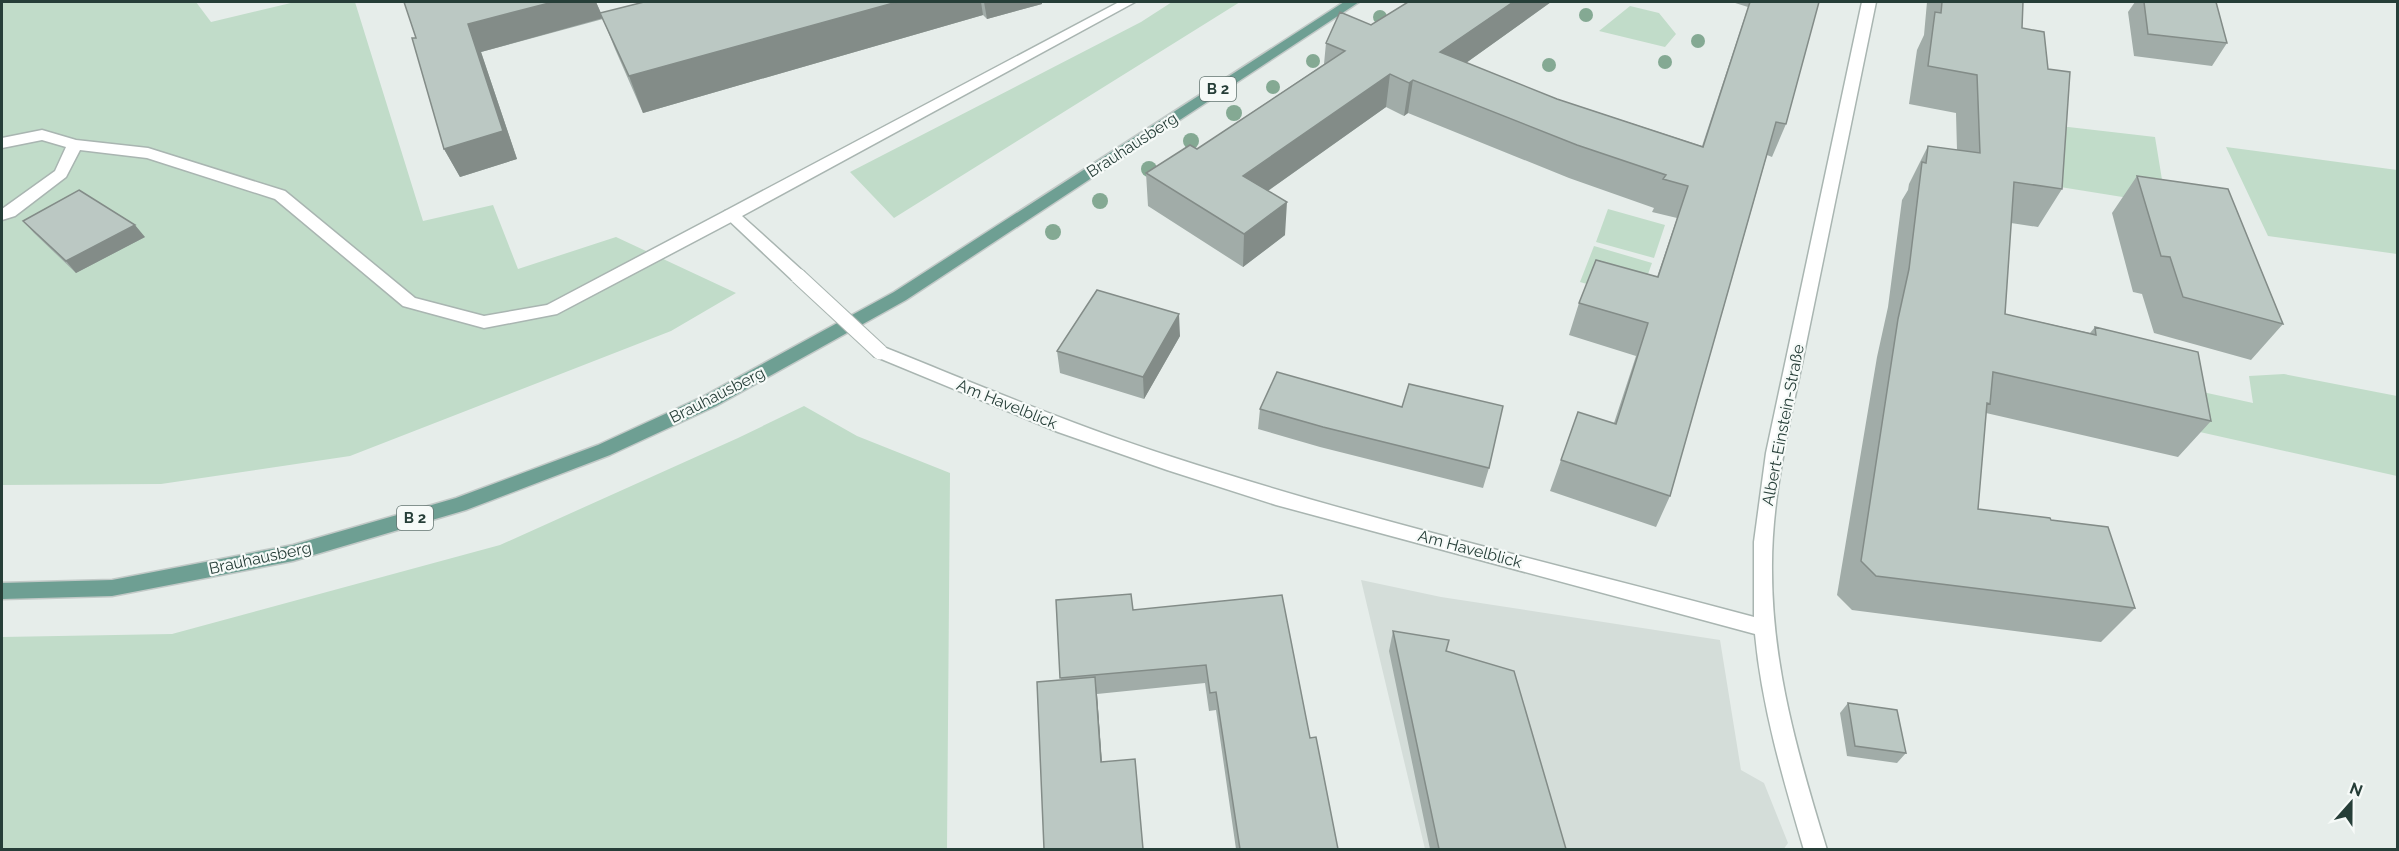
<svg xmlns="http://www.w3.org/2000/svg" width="2399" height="851" viewBox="0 0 2399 851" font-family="Raleway,sans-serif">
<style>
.built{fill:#d4ddd9}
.green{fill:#c1dcc9}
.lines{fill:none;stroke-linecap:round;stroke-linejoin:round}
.lane-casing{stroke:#a9b5b1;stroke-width:3}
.street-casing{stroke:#a9b5b1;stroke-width:3}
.primary-casing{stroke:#c2c9c7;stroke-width:3}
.lane{fill:#fff;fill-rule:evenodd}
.street{fill:#fff;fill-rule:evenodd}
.primary{fill:#6e9f93;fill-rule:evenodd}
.street-bridge-casing{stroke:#a9b5b1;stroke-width:17;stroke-linecap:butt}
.street-bridge{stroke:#fff;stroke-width:15}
.tree{fill:#84a993}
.wall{fill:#a1aca8}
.shaded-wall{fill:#838c88}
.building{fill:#bbc8c3;stroke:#838c88;stroke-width:1.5}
.labels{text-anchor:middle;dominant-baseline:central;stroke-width:4.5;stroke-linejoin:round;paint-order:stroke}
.shield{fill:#f6faf8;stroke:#647672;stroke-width:1.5}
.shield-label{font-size:15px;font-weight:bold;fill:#263e38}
.street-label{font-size:16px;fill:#263e38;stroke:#f6faf8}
</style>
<rect width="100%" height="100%" fill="#e6edea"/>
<!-- built -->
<path class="built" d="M1361 580 1441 597 1720 640 1741 770 1764 783 1788 843 1783 850 1425 849Z"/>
<!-- green -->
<path class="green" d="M2 2H196L211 22 295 2H355L423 221 493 205 518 269 616 237 736 293 671 331 350 456 161 484 2 485Z
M1172 2H1240L894 218 850 172 1141 22Z
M1630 6 1659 13 1676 34 1665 47 1599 31Z
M2051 125 2155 137 2166 204 2054 186Z
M2226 147 2397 170V254L2268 236Z
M1608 209 1665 225 1654 258 1596 242Z
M1594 246 1652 263 1639 299 1580 282Z
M2284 374 2397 396V476L2173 426 2166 384 2253 403 2249 376Z
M804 406 857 436 950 473 947 849H2V637L172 634 500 545 738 438Z"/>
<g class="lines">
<!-- lane casing -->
<g class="lane-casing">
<path id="lane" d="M42 130 76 140 148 148 285 191 415 298 484 316 547 305 725 211 731 210 739 215 737 219 557 314 484 328 403 306 275 199 147 158 80 150 66 177 15 216 2 220V209L55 171 66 147 42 140 2 148V138Z"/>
</g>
<!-- street casing -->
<g class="street-casing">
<path id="street" d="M1119 2H1135L742 216 804 272 806 276 804 280H792L723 215 725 211Z
M1862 2H1876C1853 114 1830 227 1807 339 1792 415 1771 493 1772 571 1772 667 1799 759 1827 850H1804C1783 779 1762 708 1755 634L1276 505 1167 470 1058 432 874 356 871 352 874 348 880 346 886 348C981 386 1075 426 1172 457 1362 519 1560 565 1754 617V542L1766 453Z"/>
</g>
<!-- primary casing -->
<g class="primary-casing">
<path id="primary" d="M1344 2H1359L906 300 716 406 610 455 466 510 293 561 112 596 2 599V583L112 580 293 545 456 498 598 445 704 396 894 292Z"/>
</g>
<!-- lane -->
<use href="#lane" class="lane"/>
<!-- street -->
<use href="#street" class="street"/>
<!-- primary -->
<use href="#primary" class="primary"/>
<!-- street-bridge casing -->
<g class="street-bridge-casing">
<path id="street-bridge" d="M798 276 880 352"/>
</g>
<!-- street-bridge -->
<use href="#street-bridge" class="street-bridge"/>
</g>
<!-- trees -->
<g class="tree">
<circle cx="1586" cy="15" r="7"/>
<circle cx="1380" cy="17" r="7"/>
<circle cx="1698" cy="41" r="7"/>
<circle cx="1313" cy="61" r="7"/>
<circle cx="1665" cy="62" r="7"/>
<circle cx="1549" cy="65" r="7"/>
<circle cx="1273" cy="87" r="7"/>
<circle cx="1234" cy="113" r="8"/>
<circle cx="1191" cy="141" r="8"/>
<circle cx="1149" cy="169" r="8"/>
<circle cx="1100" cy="201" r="8"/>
<circle cx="1053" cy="232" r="8"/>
</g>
<!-- wall -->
<path class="wall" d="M404 2H596L601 13 644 2H1042V4L987 19 983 15 643 113 615 49 603 19 481 52 517 159 460 177 444 149 416 38Z
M1408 2H1551L1466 63 1557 99 1702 146 1748 7 1732 2H1819L1786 124 1772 157 1767 155 1670 496 1656 527 1550 491 1561 460 1614 423 1636 356 1569 335 1579 303 1657 277 1677 218 1652 212 1654 208 1569 178 1408 113 1404 116 1386 107 1268 191 1285 235 1243 267 1148 206 1146 173 1197 149 1324 64 1326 43 1374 24Z
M1927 2H2023L2022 28 2062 189 2038 227 2011 223 2005 314 2090 333 2095 327 2211 421 2178 457 1986 413 1978 509 2051 520 2135 608 2101 642 1852 610 1837 595 1877 357 1888 307 1902 200 1908 190 1909 184 1928 146 1957 150 1956 113 1909 104 1917 50 1924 35Z
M2135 2H2216L2227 43 2212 66 2134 56 2128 12Z
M2137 176 2283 324 2251 360 2154 333 2142 294 2133 292 2112 213Z
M23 221 145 237 76 273 34 233Z
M1180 336 1144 399 1060 373 1057 351Z
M1260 409 1489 468 1483 488 1320 447 1258 429Z
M1056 600 1133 610 1310 738 1338 849H1236L1216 710 1209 711 1205 683 1097 694 1102 762 1143 849 1061 680Z
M1393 631 1446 651 1566 849H1430L1389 651Z
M1848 703 1906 753 1897 763 1847 756 1840 713Z"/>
<!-- shaded-wall -->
<path class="shaded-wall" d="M553 2H596L603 18 481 52 517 159 460 177 444 149 468 24Z
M897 2H981L983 15 643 113 629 76Z
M984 2H1042V4L987 19Z
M1513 2H1551L1435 85 1440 52Z
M1390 74 1386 107 1242 209 1243 176Z
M1413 80 1408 113 1404 116 1409 83Z
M1287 202 1285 235 1243 267 1244 234Z
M135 225 145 237 76 273 66 261Z
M1179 314 1180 336 1144 399 1143 377Z
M1095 677 1097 695 1103 779 1101 762Z"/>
<!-- building -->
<path class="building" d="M404 2H553L468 24 503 131 444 149 412 38H416Z
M644 2H897L629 76 600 13Z
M1408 2H1513L1440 52 1557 99 1703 147 1750 2H1819L1786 124 1776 122 1670 496 1561 460 1578 412 1616 424 1648 323 1579 303 1596 260 1658 277 1688 186 1663 179 1666 175 1577 145 1413 80 1409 83 1390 74 1243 176 1287 202 1244 234 1146 173 1190 145 1197 149 1345 51 1326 43 1340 12 1371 25Z
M1942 2H2023L2022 28 2044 32 2048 69 2070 72 2062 189 2014 182 2005 314 2096 335 2095 327 2198 352 2211 421 1993 372 1990 404 1987 403 1978 509 2050 518 2051 520 2108 527 2135 608 1876 576 1861 561 1898 319 1909 269 1922 162 1926 163 1928 146 1980 153 1977 75 1928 66 1935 12 1941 13Z
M2144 2H2216L2227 43 2148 34Z
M2137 176 2228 189 2283 324 2183 297 2170 257 2161 256Z
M79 190 135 225 66 261 23 221Z
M1097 290 1179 314 1143 377 1057 351Z
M1277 372 1402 407 1409 384 1503 406 1489 468 1323 427 1260 409Z
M1131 594 1133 610 1282 595 1310 738 1316 737 1338 849H1240L1216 692 1210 693 1206 665 1060 678 1056 600Z
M1393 631 1449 640 1446 651 1514 671 1566 849H1439Z
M1095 677 1101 762 1135 759 1143 849H1044L1037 682Z
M1848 703 1897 710 1906 753 1855 746Z"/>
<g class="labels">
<!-- shield labels -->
<g class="shield">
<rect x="1200" y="77" width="36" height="24" rx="4.5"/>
<rect x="397" y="506" width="36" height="24" rx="4.5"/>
</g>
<g class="shield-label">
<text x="1218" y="89">B 2</text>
<text x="415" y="518">B 2</text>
</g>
<!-- street labels -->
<g class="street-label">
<text transform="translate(1132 145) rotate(-33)">Brauhausberg</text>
<text transform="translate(717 395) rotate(-27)">Brauhausberg</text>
<text transform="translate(1007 404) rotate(22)">Am Havelblick</text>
<text transform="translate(1783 425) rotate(-79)">Albert-Einstein-Straße</text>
<text transform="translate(1470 549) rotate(15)">Am Havelblick</text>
<text transform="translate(260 558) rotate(-12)">Brauhausberg</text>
</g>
</g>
<!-- border -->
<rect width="2399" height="851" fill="none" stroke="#263e38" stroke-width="6"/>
<!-- north arrow -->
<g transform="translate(2351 803) rotate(21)" stroke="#f6faf8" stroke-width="4.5" paint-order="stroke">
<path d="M0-4.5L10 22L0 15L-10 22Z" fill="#263e38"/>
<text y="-9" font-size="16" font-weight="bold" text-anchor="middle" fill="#263e38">N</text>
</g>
</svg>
